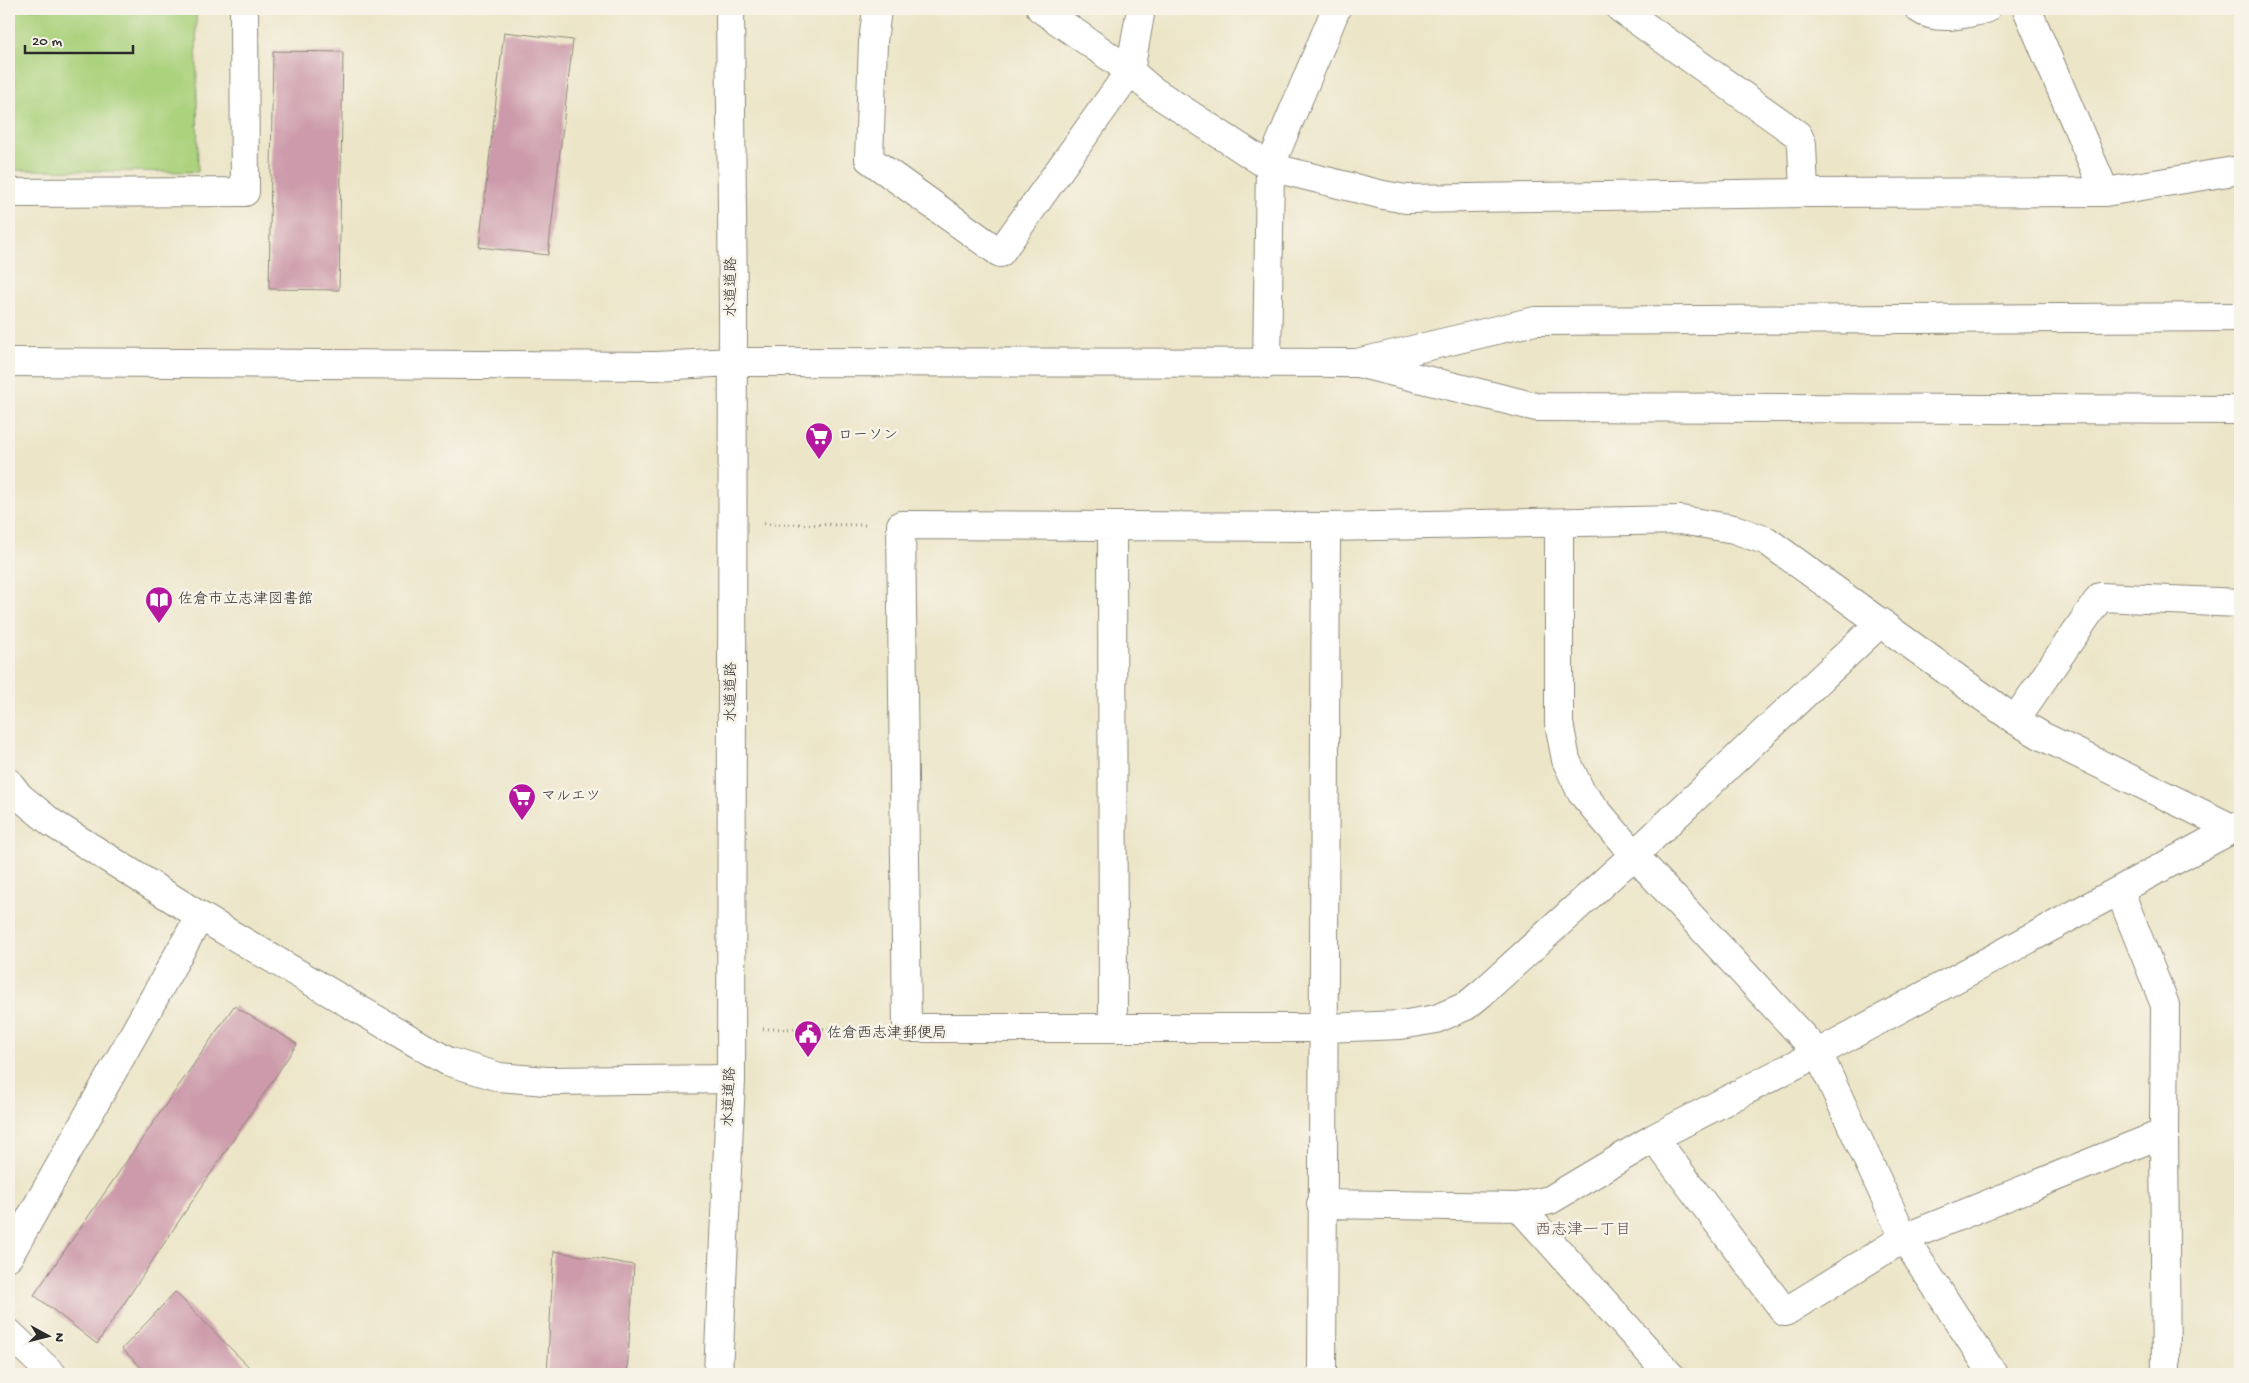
<svg xmlns="http://www.w3.org/2000/svg" width="2249" height="1383" viewBox="0 0 2249 1383" font-family="'Gochi Hand','Klee One',sans-serif">
<style>
.green{fill:#abd27d;stroke:#6b7e54}
.building{fill:#cc9aaa}
.lines{fill:none;stroke-linecap:round;stroke-linejoin:round}
.minor-casing{stroke:#8c887a;stroke-width:30}
.tertiary-casing{stroke:#8c887a;stroke-width:30}
.path{stroke:#8c887a;stroke-width:3;stroke-dasharray:1 4;stroke-linecap:butt}
.minor{stroke:#fff;stroke-width:28}
.tertiary{stroke:#fff;stroke-width:28}
.labels{text-anchor:middle;dominant-baseline:central;stroke-width:5;stroke-linejoin:round;paint-order:stroke}
.street-label{font-size:15px;fill:#2b2b2b;stroke:#f7f3e8}
.poi-label{font-size:15px;fill:#2b2b2b;stroke:#f7f3e8;text-anchor:start}
.neighbourhood-label{font-size:16px;fill:#635257;stroke:#f7f3e8}
</style>
<rect width="100%" height="100%" fill="#f7f3e8"/>
<filter id="ink" filterUnits="userSpaceOnUse"><feTurbulence type="fractalNoise" baseFrequency=".02" numOctaves="2"/><feDisplacementMap in="SourceGraphic" scale="10" xChannelSelector="R" yChannelSelector="G"/><feConvolveMatrix kernelMatrix="1 2 1 2 8 2 1 2 1" color-interpolation-filters="sRGB"/></filter>
<filter id="wash" filterUnits="userSpaceOnUse"><feTurbulence type="fractalNoise" baseFrequency=".0096" numOctaves="4" result="noise"/><feDisplacementMap in="SourceGraphic" scale="20" xChannelSelector="R" yChannelSelector="G"/><feGaussianBlur stdDeviation="1.12" result="paint"/><feColorMatrix in="noise" values="0 0 0 0 0 0 0 0 0 0 0 0 0 0 0 0 0 1.4 0 .05"/><feComposite in="paint" operator="in"/></filter>
<g filter="url(#wash)">
<rect width="100%" height="100%" fill="#ece5c8"/>
<!-- green -->
<path class="green" d="M9 9H196L198 172 9 170Z"/>
<g id="blocks">
<!-- building -->
<path class="building" d="M504 32 573 40 548 255 479 247Z
M273 51 343 52 339 290 269 289Z
M234 1006 297 1044 97 1344 34 1295Z
M554 1251 634 1265 627 1374H547Z
M175 1292 256 1374H148L122 1349Z"/>
</g>
</g>
<g filter="url(#ink)">
<use href="#blocks" fill-opacity="0" stroke="#8c887a" stroke-width="1"/>
<g class="lines">
<!-- minor casing -->
<g class="minor-casing">
<path id="minor" d="M877 9 873 42 869 159 1000 253 1130 71 1141 9
M1041 9 1130 71 1152 90 1270 167 1383 195 1406 199 1804 193 2105 192 2240 170
M1621 9 1798 135 1802 144 1804 193
M1919 9C1938 22 1965 14 1986 9
M2027 9 2105 192
M9 193 245 192 244 9
M1267 364 1270 167 1336 9
M1559 523V723L1566 760 1581 792 1634 855 1818 1053 1904 1238 1993 1374
M1112 526 1113 1028
M1881 622 1634 855 1482 993 1466 1006 1436 1019 1401 1025 1324 1028H907L901 525 1326 527 1681 520 1734 529 1767 541 2015 720 2042 736 2234 829
M2015 720 2100 597 2240 603
M9 783 19 796 52 823 200 916 447 1061 499 1077 546 1081 731 1079
M2120 892 2165 1005 2164 1133 2166 1374
M1654 1138 1785 1312 1904 1238 2164 1133
M1321 1204 1519 1207 1550 1200 1654 1138 1818 1053 2240 825
M1519 1207 1669 1374
M9 1256 200 916
M1322 1374 1326 527"/>
</g>
<!-- tertiary casing -->
<g class="tertiary-casing">
<path id="tertiary" d="M9 362 656 366 732 362 1357 363 1535 321 2240 317
M1361 364 1536 407 2240 410
M9 1333 52 1374
M718 1374 731 1079 733 308 730 9"/>
</g>
<!-- path -->
<path class="path" d="M764 524 868 525
M763 1029 874 1028"/>
<!-- minor -->
<use href="#minor" class="minor"/>
<!-- tertiary -->
<use href="#tertiary" class="tertiary"/>
</g>
</g>
<!-- icons -->
<defs>
<g id="supermarket-pin" transform="scale(1.4375)"><path d="M0 17L-7.5 6A9.5 9.5 0 1 1 7.5 6Z" fill="#b5179e" stroke="#f7f3e8"/><path d="M-6-5.5h2.5l.6 2H6L4.5 2H-2.5L-4.4-4H-6ZM-1.5 3.2a1.3 1.3 0 1 0 .1 0ZM3 3.2a1.3 1.3 0 1 0 .1 0Z" fill="#fff"/></g>
<g id="library-pin" transform="scale(1.4375)"><path d="M0 17L-7.5 6A9.5 9.5 0 1 1 7.5 6Z" fill="#b5179e" stroke="#f7f3e8"/><path d="M-6-4Q-3-5.5-.7-3.5V5Q-3 3-6 4ZM6-4Q3-5.5 .7-3.5V5Q3 3 6 4Z" fill="#fff"/></g>
<g id="civic-pin" transform="scale(1.4375)"><path d="M0 17L-7.5 6A9.5 9.5 0 1 1 7.5 6Z" fill="#b5179e" stroke="#f7f3e8"/><path d="M-.6-6.5H3V-4.5H.6V-3L4-1V1h2V6H-6V1h2V-1L-.6-3ZM-1.2 2.5V6h2.4V2.5Z" fill="#fff"/></g>
</defs>
<g fill-rule="evenodd">
<use href="#supermarket-pin" x="819" y="436"/>
<use href="#library-pin" x="159" y="600"/>
<use href="#supermarket-pin" x="522" y="797"/>
<use href="#civic-pin" x="808" y="1034"/>
</g>
<g class="labels">
<!-- street labels -->
<g class="street-label">
<text transform="translate(732 287) rotate(-90)">水道道路</text>
<text transform="translate(732 692) rotate(-90)">水道道路</text>
<text transform="translate(730 1097) rotate(-88)">水道道路</text>
</g>
<!-- poi labels -->
<g class="poi-label">
<text x="838" y="436">ローソン</text>
<text x="178" y="600">佐倉市立志津図書館</text>
<text x="541" y="797">マルエツ</text>
<text x="827" y="1034">佐倉西志津郵便局</text>
</g>
<!-- neighbourhood labels -->
<g class="neighbourhood-label">
<text x="1583" y="1231">西志津一丁目</text>
</g>
</g>
<!-- margin -->
<rect width="2249" height="1383" fill="none" stroke="#f7f3e8" stroke-width="30"/>
<!-- north arrow -->
<g transform="translate(48 1336) rotate(97)" stroke="#f7f3e8" stroke-width="4" paint-order="stroke">
<path d="M0-4L9 19L0 12L-9 19Z" fill="#2b2b2b"/>
<text y="-8" font-size="14" font-weight="bold" text-anchor="middle" fill="#2b2b2b">N</text>
</g>
<!-- scale -->
<path d="M25 45v8h108v-8" fill="none" stroke="#2b2b2b" stroke-width="2.5"/>
<text x="32" y="45" font-size="15" fill="#2b2b2b" stroke="#f7f3e8" stroke-width="4" paint-order="stroke">20 m</text>
</svg>
